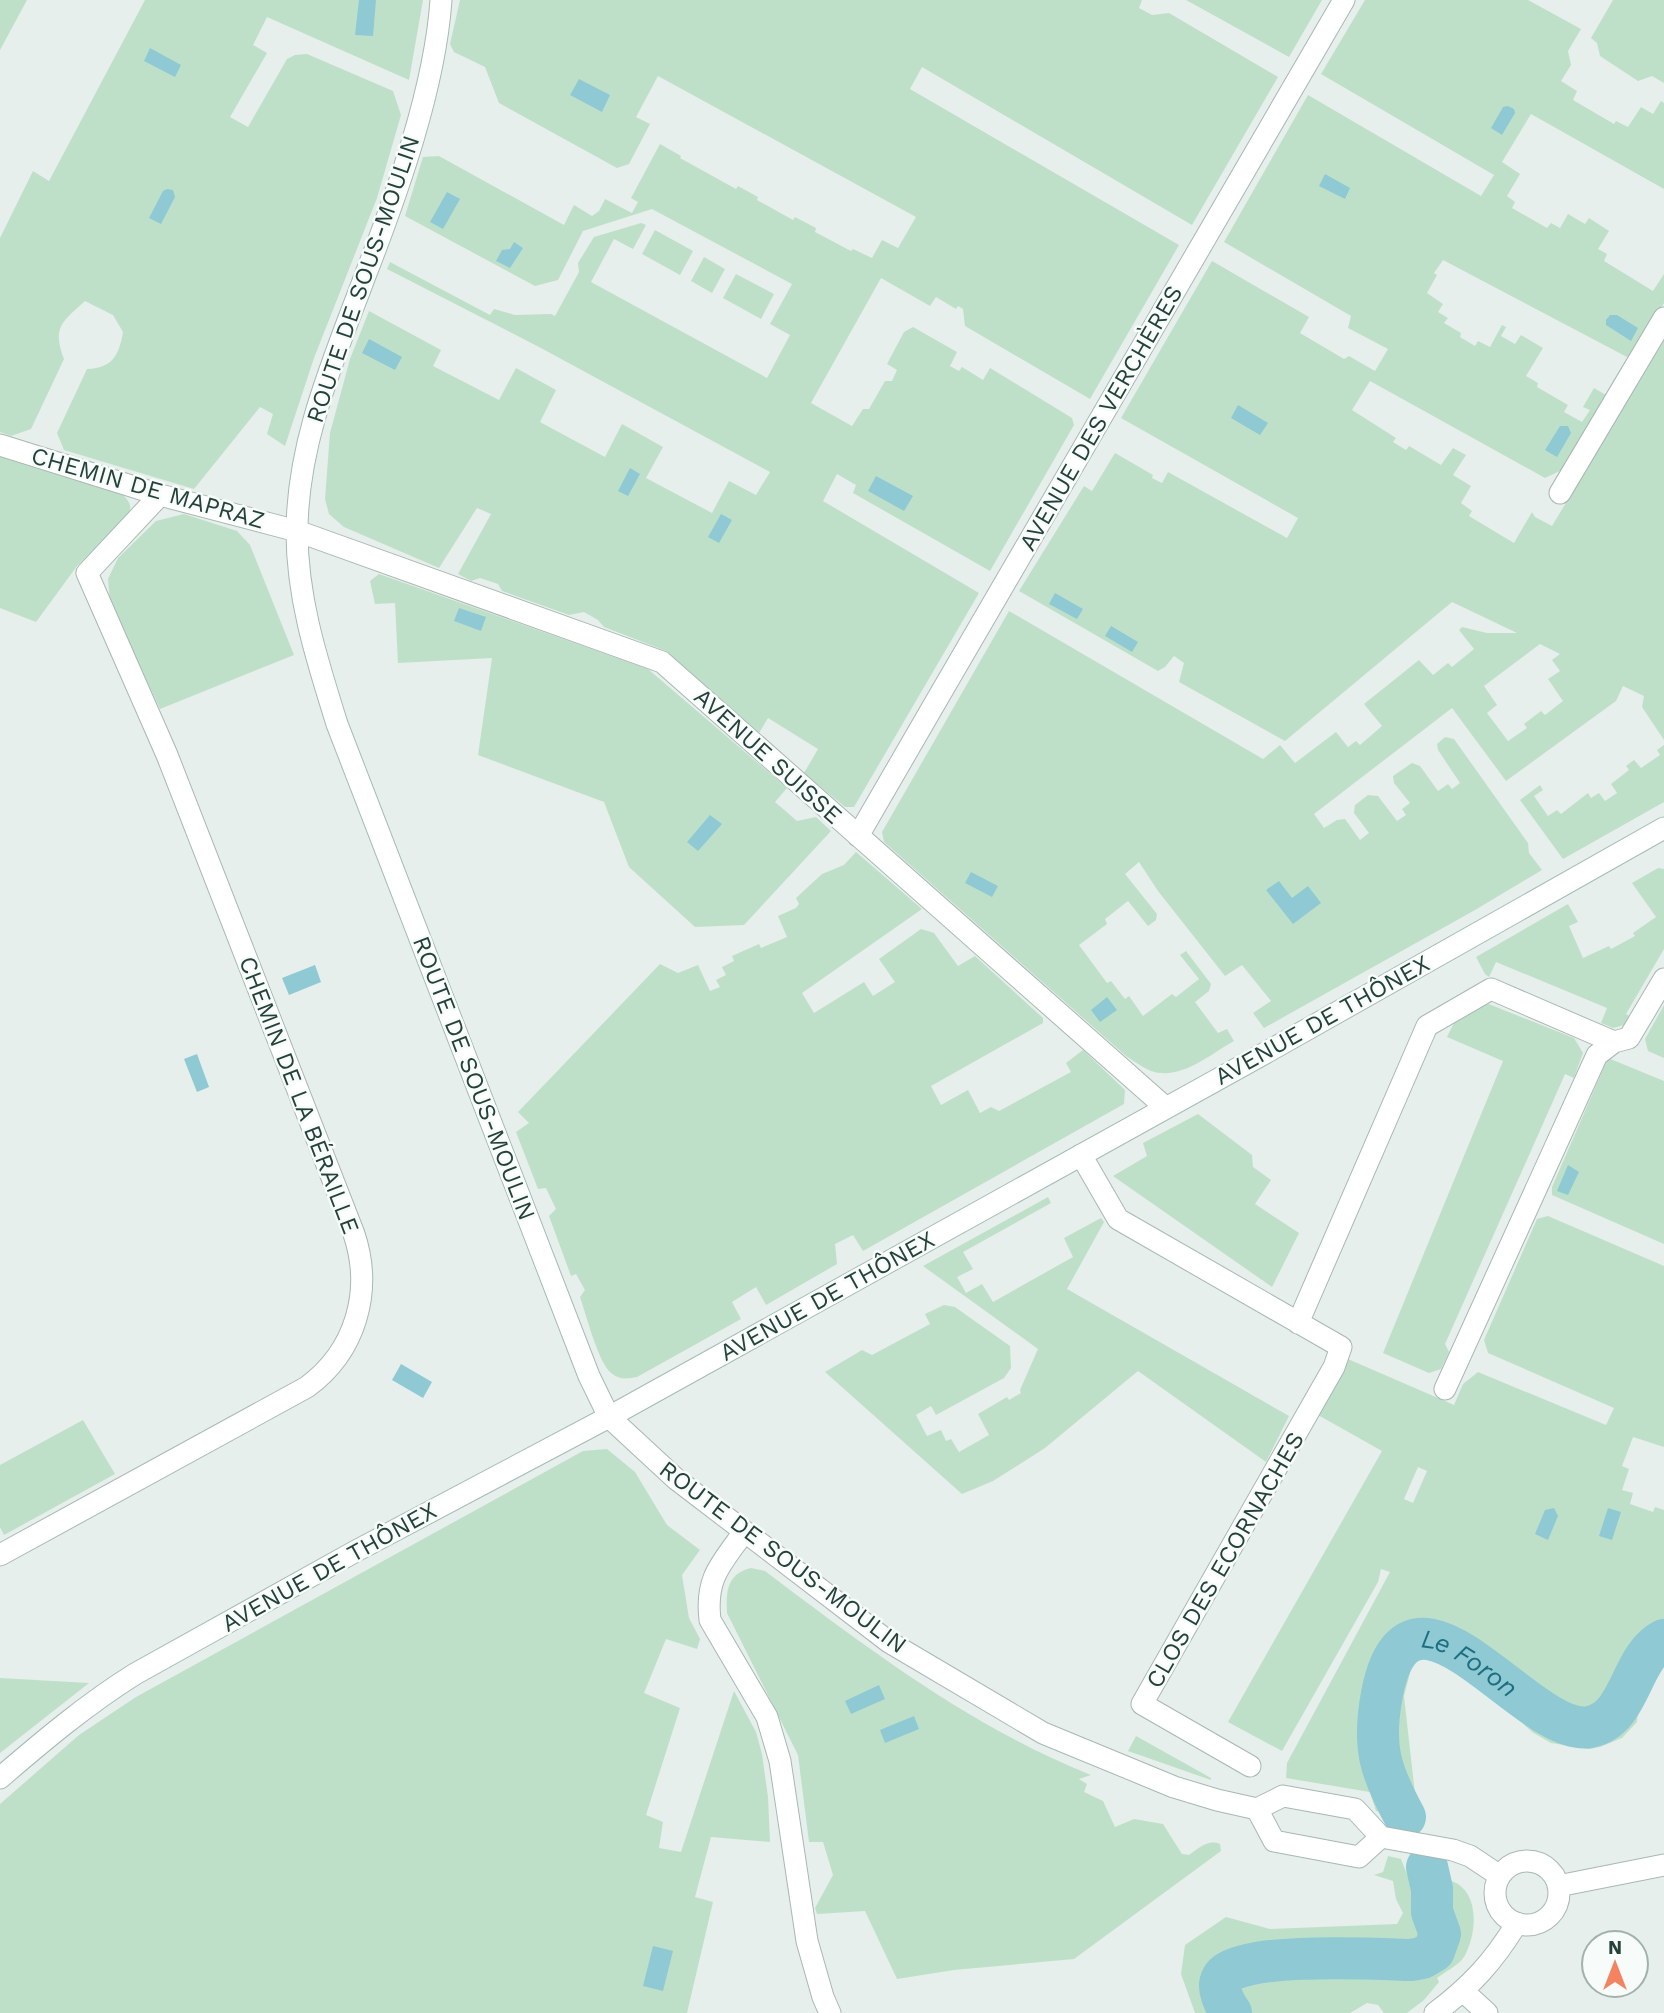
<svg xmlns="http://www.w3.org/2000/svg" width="1664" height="2013" viewBox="0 0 1664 2013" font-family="'Work Sans',sans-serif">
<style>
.green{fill:#bfe0c8;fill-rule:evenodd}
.water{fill:#8ec9d4}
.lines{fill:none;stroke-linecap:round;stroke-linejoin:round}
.river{stroke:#8ec9d4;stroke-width:42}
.minor-casing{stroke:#a8b8b2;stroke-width:23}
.tertiary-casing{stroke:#a8b8b2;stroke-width:23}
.secondary-casing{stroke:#a4bbb3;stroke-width:23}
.minor{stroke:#fff;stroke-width:21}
.tertiary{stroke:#fff;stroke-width:21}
.secondary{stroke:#fff;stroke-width:21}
.labels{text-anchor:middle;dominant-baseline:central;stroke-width:5;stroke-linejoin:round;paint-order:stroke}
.street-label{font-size:24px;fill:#24423a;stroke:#f7fbf9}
.water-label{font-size:26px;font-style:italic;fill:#1c6f80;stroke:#f7fbf9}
</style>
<rect width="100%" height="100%" fill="#e6efeb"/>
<!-- green -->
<path class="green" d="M0 0H27L0 50Z
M145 0H423L409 80 267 17 253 45 267 53 230 117 248 127 287 59 295 55 307 54 393 91 401 115 377 198 314 358 285 446 267 434 273 414 260 407 194 489 64 450 57 433 87 369C113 368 119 355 123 332L113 315 85 301C62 322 52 327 64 359L31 429 11 436 0 432V238L33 171 49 181Z
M460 0H1142L1139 8 1152 15 1169 13 1278 77 1192 225 922 67 910 89 1179 245 1090 399 965 326 963 309 958 306 956 309 936 297 930 306 881 278 811 403 852 426 863 409H869L885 381H892L897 370 887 364 904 332 913 327 957 352 950 366 959 371 962 367 983 380 990 368 1072 418 1074 425 990 571 853 493 856 485 837 474 823 501 979 593 854 807H845L804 773 818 749 768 718 759 733 666 651 604 627 598 620 584 612 569 615 502 591 498 584 480 578 471 581 458 574 491 514 477 508 439 568 344 527 329 514 325 499 330 433 350 359 369 311 441 350 433 366 499 400 516 368 556 390 540 422 605 457 622 424 663 447 646 478 712 513 729 481 756 495 770 472 539 347 387 269 390 262 490 315 494 309 515 315 551 314 555 316 579 272 578 263 594 237 641 223 646 225 633 249 614 239 591 282 767 378 790 335 770 324 792 284 652 209 583 231 558 280 535 286 405 216 423 157 439 156 564 225 574 205 592 216 599 211 605 199 632 213 638 202 631 198 660 144 681 156 680 158 736 189 738 186 758 197 757 200 793 220 795 217 816 228 815 232 851 251 853 249 872 258 882 240 898 248 916 217 658 76 636 117 650 124 629 164 617 168 499 103 485 67 454 52 450 44Z
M1186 0H1322L1289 57Z
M1365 0H1528L1581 29 1568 51 1571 65 1561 81 1577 91 1573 100 1614 124 1616 121 1628 127 1641 107 1653 114 1661 101 1664 103V189L1531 114 1502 162 1520 174 1507 196 1515 202 1512 208 1547 228 1551 223 1560 228 1568 214 1585 224 1589 218 1609 231 1598 249 1607 254 1604 261 1653 291 1664 274V303L1634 351 1627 357 1443 260 1434 273 1437 275 1427 293 1443 304 1438 312 1448 318 1444 323 1461 333 1460 337 1475 346 1478 341 1490 347 1502 325 1506 327 1501 336 1515 344 1521 335 1543 348 1526 376 1538 383 1537 387 1568 405 1564 412 1582 422 1590 410 1583 407 1594 388 1606 395 1562 470 1545 478 1370 381 1352 410 1396 438 1393 442 1406 450 1409 446 1441 465 1453 448 1466 455 1453 475 1471 486 1461 503 1472 511 1469 516 1514 543 1532 512 1535 517 1552 526 1664 340V740L1642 707 1644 696 1623 686 1616 701 1506 781 1452 708 1314 814 1324 828 1337 820 1345 819 1360 840 1369 833 1354 813 1355 805 1368 795 1378 796 1397 821 1406 815 1402 809 1410 803 1394 783 1393 776 1412 763 1420 766 1438 791 1448 784 1452 789 1460 783 1438 750 1437 744 1445 737 1454 739 1528 843 1529 853 1542 870 1475 910 1264 1028 1253 1013 1271 1001 1242 965 1225 976 1158 891 1139 862 1125 874 1157 914 1156 920 1148 926 1128 901 1105 919 1107 924 1079 945 1107 983 1111 981 1125 999 1129 996 1143 1016 1172 994 1176 997 1199 979 1180 955 1186 951 1211 984 1209 991 1195 1002 1218 1033 1227 1029 1234 1041C1209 1055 1180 1081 1151 1071 1142 1067 1134 1061 1126 1056L884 842 882 832 1009 611 1263 759 1280 745 1295 763 1336 732 1348 747 1356 741 1360 745 1382 726 1364 704 1419 660 1433 675 1448 663 1452 667 1474 649 1459 630 1462 627 1487 633H1517L1452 602 1285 741 1179 682 1184 663 1174 656 1165 667 1158 671 1019 591 1084 486 1092 491 1115 453 1153 475 1152 478 1162 483 1168 472 1287 538 1298 518 1121 418 1212 261 1309 317 1300 333 1344 359 1349 356 1375 371 1388 349 1348 328 1351 316 1224 242 1308 95 1481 196 1494 175 1321 74ZM1540 644 1560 654 1552 660 1560 671 1548 679 1563 701 1545 715 1541 711 1524 724 1527 728 1508 741 1487 713 1497 705 1484 686Z
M1613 0H1664V83L1652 76 1638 81 1600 56 1597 43 1591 38Z
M655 230 693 251 680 275 642 254Z
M704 257 725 269 712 293 691 281Z
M736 274 774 294 761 319 723 298Z
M0 455 123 495C131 503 132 507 128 517L77 566 36 622 0 608Z
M184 514 237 531 250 545 294 655 160 709 110 602 108 579 118 558 156 521Z
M379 574 648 669 787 788 775 802 797 821 816 817 831 831 744 925 695 927 629 867 604 802 478 755 492 658 398 663 395 603 375 604 370 581Z
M1664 745V802L1563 859 1520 800 1540 785 1543 790 1534 796 1548 816 1557 810 1561 814 1588 793 1591 798 1599 793 1605 801 1617 793 1611 784 1629 770 1626 766 1634 760 1641 768 1660 755 1657 750Z
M856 852 922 909 802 993 814 1013 864 982 873 996 895 982 879 959 921 929 934 933 958 966 975 956 1043 1018V1023L931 1086 941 1105 968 1090 980 1113 991 1107 999 1111 1071 1072 1066 1063 1083 1050 1125 1090 1124 1104 863 1251 853 1235 835 1244 837 1264 766 1305 756 1287 732 1302 741 1319 637 1377C627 1379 619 1380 611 1373 598 1362 586 1314 580 1297L585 1290 576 1274 571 1276 549 1216 556 1209 546 1188 538 1189 516 1132 529 1123 518 1112 660 964 678 973 698 965 710 991 720 987 716 980 726 975 722 967 734 961 732 956 759 944 761 948 787 937 778 916 796 908 799 904 796 898 822 874 844 865Z
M1658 868 1664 869V949L1626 1014 1629 1016 1624 1025 1613 1028 1601 1023 1607 1008 1496 962 1489 977 1485 974 1476 957 1568 904 1578 922 1569 926 1583 958 1609 946 1611 949 1635 936 1633 933 1656 917 1632 883Z
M1486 1003 1574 1038 1583 1053 1574 1078 1565 1074 1550 1108 1445 1344 1449 1352 1441 1369 1429 1373 1383 1353 1503 1061 1447 1037 1455 1021Z
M1664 1005V1058L1648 1051 1645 1039Z
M1608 1058 1664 1081V1244L1552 1195V1187Z
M1198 1114 1252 1155 1253 1167 1271 1180 1255 1204 1299 1233 1272 1287 1113 1176 1147 1156 1143 1143Z
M1048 1197 1051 1203 963 1252 973 1269 957 1277 966 1293 982 1284 993 1302 1073 1257 1064 1238 1101 1218 1104 1222 1067 1289 1289 1416 1266 1462 1138 1371 1045 1448 993 1481 962 1494 825 1372 862 1350 872 1355 930 1324 925 1314 944 1305 955 1307 1010 1346 1011 1368 1004 1378 936 1415 931 1406 916 1415 927 1436 941 1430 946 1441 951 1439 959 1452 989 1435 978 1414 1007 1397 1009 1400 1021 1393 1020 1390 1038 1349 923 1266Z
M1548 1216 1664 1266V1447L1633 1437 1622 1466 1629 1469 1622 1490 1633 1493 1630 1504 1653 1512 1655 1507 1664 1510V1664L1638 1707 1637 1722 1622 1738 1600 1747 1589 1749 1551 1743 1532 1732 1484 1687 1433 1653 1414 1658 1404 1696 1418 1821 1376 1811 1370 1792 1286 1778 1287 1763 1390 1572 1381 1569 1378 1582 1282 1751 1228 1722 1382 1451 1318 1415 1348 1359 1454 1405 1463 1384 1478 1372 1606 1425 1614 1408 1488 1353 1484 1340 1537 1219ZM1418 1467 1427 1471 1413 1503 1404 1499Z
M83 1420 115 1474 4 1535 0 1527V1465Z
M607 1449 635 1472 667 1525 700 1550 682 1575 689 1618 700 1639 697 1649 666 1639 644 1693 680 1708 646 1815 663 1822 659 1848 681 1852 734 1691 756 1732 762 1754 768 1797 770 1842 711 1837 695 1897 713 1902 687 2013H0V1804L79 1735 136 1697 583 1451Z
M751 1568 765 1571C867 1648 971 1727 1091 1775L1079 1779 1087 1784 1084 1792 1103 1801 1115 1827 1134 1819 1163 1824 1182 1854 1189 1855C1199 1848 1208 1839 1220 1844L1221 1851 1074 1959 954 1970 897 1979 865 1911 817 1914 815 1908 833 1875 823 1842H809L798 1755 727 1613C726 1591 727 1574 751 1568Z
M0 1678 89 1683 0 1753Z
M1136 1736 1211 1778V1780L1128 1751Z
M1388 1856 1401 1859 1427 1925C1425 1933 1423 1942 1414 1947 1401 1954 1346 1948 1329 1948 1306 1947 1215 1952 1208 1977 1205 1988 1214 2003 1218 2013H1195L1181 1974 1185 1945 1226 1917 1270 1929 1397 1924 1403 1913 1396 1899 1393 1881 1374 1875 1383 1872Z
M1443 1879C1480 1883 1479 1931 1464 1957 1459 1965 1445 1972 1437 1978L1439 1982 1424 2000 1407 2013H1384L1378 2005 1367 2003 1350 2013H1243C1232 1994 1225 1980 1248 1969L1352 1964 1417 1968 1432 1964 1449 1950 1451 1939Z"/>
<!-- water -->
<path class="water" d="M359 0H376L373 36 355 35Z
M150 48 181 65 175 77 144 61Z
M579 79 610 95 602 112 570 95Z
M1508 106 1514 109 1515 113 1502 135 1491 128 1503 107Z
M1325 174 1350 188 1345 199 1319 186Z
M167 189 173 190 175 197 161 224 149 218 163 191Z
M447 192 460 199 443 229 430 222Z
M514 242 523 248 510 268 496 261 502 250 510 249Z
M1610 315H1617L1638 328 1631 341 1606 325V320Z
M369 339 402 357 395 370 362 353Z
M1238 405 1268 423 1260 435 1231 418Z
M1560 426H1568L1571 433 1557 457 1545 450Z
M630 468 640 474 628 496 618 491Z
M876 476 913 496 904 511 868 491Z
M721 514 732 520 719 543 708 537Z
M1055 593 1083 609 1077 619 1049 604Z
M459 608 486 617 481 631 454 621Z
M1111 626 1138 642 1132 652 1105 636Z
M710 815 722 824 698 851 687 842Z
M971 872 998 886 992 897 965 883Z
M1279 881 1292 898 1308 886 1321 903 1293 924 1266 890Z
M315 965 321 982 289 995 282 978Z
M1107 997 1117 1010 1100 1022 1091 1010Z
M197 1054 209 1087 197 1092 184 1059Z
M1568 1165 1579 1172 1568 1195 1557 1191Z
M401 1364 432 1382 423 1398 392 1380Z
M1554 1508 1558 1516 1548 1540 1535 1534 1545 1510Z
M1608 1508 1621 1512 1612 1540 1599 1536Z
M879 1685 885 1699 851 1714 845 1701Z
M914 1716 919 1729 885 1743 880 1730Z
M653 1946 673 1951 663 1991 643 1986Z"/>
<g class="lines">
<!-- river -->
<g class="river">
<path id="s1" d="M1405 1817C1380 1771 1372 1747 1382 1694 1410 1548 1527 1739 1590 1727 1632 1718 1629 1658 1664 1640"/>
<path d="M1231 2013C1225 2004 1216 1989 1222 1978 1236 1951 1380 1959 1411 1960L1422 1958 1434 1951 1440 1934 1432 1912V1889L1427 1867"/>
</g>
<!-- minor casing -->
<g class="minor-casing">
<path id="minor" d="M0 445 160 495 297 531 662 662 1165 1107
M1560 493 1664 318
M858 836C1019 557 1183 280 1344 0
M1081 1155 1118 1219 1341 1347 1334 1367 1142 1704 1250 1766
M1298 1323 1427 1026 1491 989 1614 1042
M1445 1389 1597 1055 1614 1042 1629 1038 1664 979
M744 1532C721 1564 705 1578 710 1620L767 1717 780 1761 807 1941 823 1997 830 2013
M0 1555 307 1387C356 1351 373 1291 354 1234L167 755 87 573 160 495
M1463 1991 1487 2013
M1435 2013C1471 1986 1494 1961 1517 1923"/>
</g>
<!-- tertiary casing -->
<g class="tertiary-casing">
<path id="tertiary" d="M609 1417 676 1479 889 1642 1043 1733 1174 1787 1217 1800 1257 1809 1283 1796 1355 1809 1381 1837 1453 1850 1470 1856 1500 1876
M1257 1809 1274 1841 1359 1857 1381 1837
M1495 1893a32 32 0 1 1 64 0a32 32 0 1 1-64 0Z
M1558 1886 1664 1865"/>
</g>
<!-- secondary casing -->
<g class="secondary-casing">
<path id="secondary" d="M441 0C435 88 397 194 365 276 334 359 297 442 297 532 297 599 317 660 337 724L589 1376 609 1417
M0 1778C43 1741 87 1704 135 1674L356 1551 609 1417 1267 1052 1664 828"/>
</g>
<!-- minor -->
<use href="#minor" class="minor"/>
<!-- tertiary -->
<use href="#tertiary" class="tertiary"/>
<!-- secondary -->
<use href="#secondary" class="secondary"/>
</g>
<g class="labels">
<!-- street labels -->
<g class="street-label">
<text transform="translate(363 279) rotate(-71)">ROUTE DE SOUS-MOULIN</text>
<text transform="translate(1101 418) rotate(-60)">AVENUE DES VERCHÈRES</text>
<text transform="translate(148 488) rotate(16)">CHEMIN DE MAPRAZ</text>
<text transform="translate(768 756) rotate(42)">AVENUE SUISSE</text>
<text transform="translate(1322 1020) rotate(-29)">AVENUE DE THÔNEX</text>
<text transform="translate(474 1078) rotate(69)">ROUTE DE SOUS-MOULIN</text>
<text transform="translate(299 1095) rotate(69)">CHEMIN DE LA BÉRAILLE</text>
<text transform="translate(827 1296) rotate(-29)">AVENUE DE THÔNEX</text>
<text transform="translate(783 1557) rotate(37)">ROUTE DE SOUS-MOULIN</text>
<text transform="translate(1225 1560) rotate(-60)">CLOS DES ECORNACHES</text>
<text transform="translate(329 1567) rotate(-29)">AVENUE DE THÔNEX</text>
</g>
<!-- water labels -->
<g class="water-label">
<text stroke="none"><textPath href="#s1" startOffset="256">Le Foron</textPath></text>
</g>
</g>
<!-- north arrow -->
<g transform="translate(1615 1964)"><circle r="33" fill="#f7fbf9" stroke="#a3b1ad" stroke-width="2"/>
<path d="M0-5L12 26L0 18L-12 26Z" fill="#f4845f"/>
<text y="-10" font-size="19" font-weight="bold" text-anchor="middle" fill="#24423a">N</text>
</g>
</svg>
